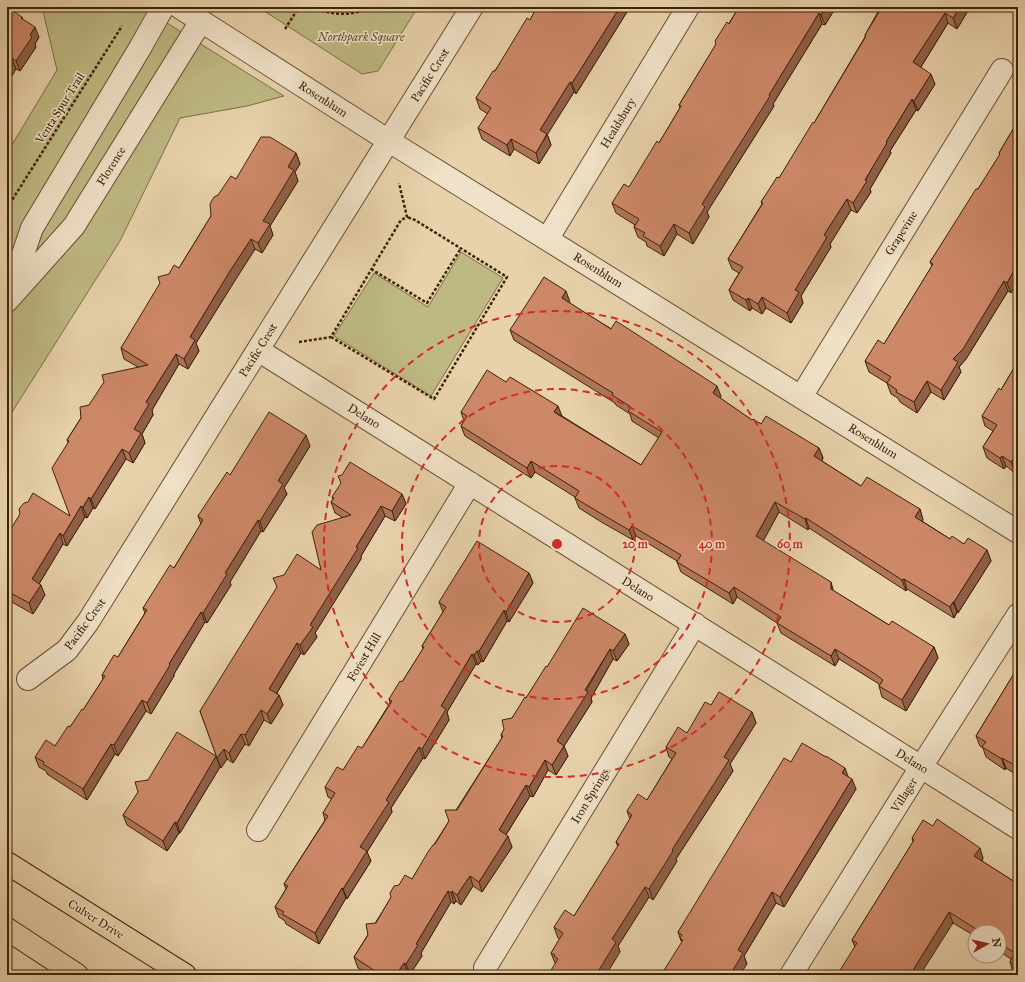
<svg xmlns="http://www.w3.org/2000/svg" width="1025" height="982" viewBox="0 0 1025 982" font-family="'IM FELL Great Primer',serif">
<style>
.green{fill:#beb983;stroke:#7e6e46}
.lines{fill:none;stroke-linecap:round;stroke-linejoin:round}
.minor-casing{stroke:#694e31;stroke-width:24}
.major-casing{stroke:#3f2208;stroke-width:24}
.path{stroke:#3f2208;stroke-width:2.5;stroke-dasharray:3 2;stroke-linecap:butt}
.minor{stroke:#f0e2c8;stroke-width:22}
.major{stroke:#e8d2ab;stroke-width:22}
.wall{fill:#b07559;stroke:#3f2208}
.shaded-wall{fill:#905f49;stroke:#3f2208}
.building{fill:#cd8868;stroke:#3f2208}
.ring{fill:none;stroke:#d62828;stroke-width:2;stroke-dasharray:7 5}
.labels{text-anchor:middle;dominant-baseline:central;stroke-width:3;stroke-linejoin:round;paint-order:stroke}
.park-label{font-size:12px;font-style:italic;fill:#5f4827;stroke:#f0e2c8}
.street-label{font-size:12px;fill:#3f2208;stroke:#f0e2c8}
.centre{fill:#d62828;stroke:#f0e2c8;stroke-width:2}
.ring-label{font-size:12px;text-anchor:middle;font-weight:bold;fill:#d62828;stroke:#f0e2c8;stroke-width:3;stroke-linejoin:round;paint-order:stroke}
</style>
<rect width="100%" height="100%" fill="#e8d2ab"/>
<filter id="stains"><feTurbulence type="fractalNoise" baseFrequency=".005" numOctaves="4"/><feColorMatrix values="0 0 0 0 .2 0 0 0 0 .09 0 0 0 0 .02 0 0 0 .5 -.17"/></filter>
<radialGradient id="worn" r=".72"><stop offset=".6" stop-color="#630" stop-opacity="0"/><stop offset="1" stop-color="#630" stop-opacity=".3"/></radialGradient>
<!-- green -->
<path class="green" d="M42 7H177L167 23 284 96 247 106 180 118 120 241 7 420V153L57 70Z
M258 7H418L378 71 362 74Z
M461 252 503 278 431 396 334 336 374 273 428 307Z"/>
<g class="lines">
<!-- minor casing -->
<g class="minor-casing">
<path id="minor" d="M179 7 389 141 1018 532
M548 238 688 7
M10 292 32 228 140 48 163 7
M7 301 74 226 201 21
M258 350 1018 828
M801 397 1002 70
M28 679 67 650 88 622 472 7
M258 830 470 483
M485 968 695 624
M791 975 921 767 1018 615"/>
</g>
<!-- major casing -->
<g class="major-casing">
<path id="major" d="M7 863 185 975
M7 929 77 975"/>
</g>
<!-- path -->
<path class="path" d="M312 7C335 17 352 15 375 7
M285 29 299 7
M7 208 122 26
M371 269 427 303 461 248
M331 337 434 399 507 277 415 220 407 217
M299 342 331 337 401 220 407 217 399 183"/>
<!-- minor -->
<use href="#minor" class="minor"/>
<!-- major -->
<use href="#major" class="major"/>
</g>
<!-- wall -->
<path class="wall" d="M537 7H630L576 94 574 92 547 134 551 145 539 164 514 149 510 156 482 139 478 128 488 114 480 109 476 98 530 20Z
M739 7H836L825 25 822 24 773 104 774 106 707 212 709 217 693 244 677 234 664 256 647 246 646 242 638 237 634 227 635 225 616 213 612 203 629 187 659 143 680 108 679 105Z
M876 7H969V9L957 29 948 23 921 67 935 84 918 111 916 110 890 151 891 153 870 189 871 192 857 213 851 210 830 244 831 247 801 296 803 303 791 323 766 308 762 314 752 308 750 311 733 300 729 290 739 273 732 269 728 259 762 204 761 202 779 178 814 123 865 37V35L879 10 877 9Z
M22 17 23 20 39 37 35 44 36 47 20 71 16 69 7 84Z
M1015 126 1011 293 1008 291 966 359 959 367 961 372 944 400 931 392 917 413 900 402 898 398 891 394 887 383 869 372 865 361 884 344 932 266 930 262 978 189 1000 156 999 153Z
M296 153 300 164 295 172 298 181 270 226 273 235 262 253 255 249 234 282 196 343 199 351 188 369 179 364 152 410 153 415 142 434 145 443 133 463 126 459 95 509 93 508 87 518 85 517 67 546 63 544 39 584 45 595 33 614 10 601 7 607V535L70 515 68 442 67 440 89 405 138 367 124 359 121 348 169 274 179 268 211 216 218 195 236 179Z
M570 302 569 303 721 396 720 398 752 420 819 448 823 458 822 461 861 486 920 509 923 520 922 521 950 539 964 544 987 550 991 561 958 613 957 612 954 618 907 589 906 591 809 528 808 530 779 512 763 541 834 591 889 625 934 647 938 658 906 711 882 697 879 686V684L839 659 835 666 781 633 777 623 737 597 733 604 681 572 677 562V561L636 536 633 540 603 523 579 508 575 498V497L535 472 531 478 465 436 461 426 464 421 461 412 562 416 641 465 659 438 632 421 630 414 616 405 615 403 514 340 510 330Z
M1018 361V468L1015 473 1006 466 1004 469 987 458 983 447 993 431 985 426 982 416 1001 390Z
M310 446 284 488 287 494 263 532 261 531 230 582 231 585 207 623 205 622 174 674V676L151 714 146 711 118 756 115 754 87 800 47 774 46 771 39 767 35 757 55 746 70 727 83 710 103 679 102 675 118 657 145 613 143 608 174 568 201 524 198 516 230 475Z
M402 494 406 504 395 521 385 516 361 556V559L315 633 317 637 304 655 301 653 277 693 279 695 283 705 271 724 264 720 249 746 245 744 233 763 227 759 221 768 200 711 321 570 342 517 335 513 331 502 333 499 332 497Z
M529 573 533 583 509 622 507 621 483 662 481 661 478 665 476 664 447 712 449 720 425 759 423 758 391 808 392 812 367 852 371 861 347 899 346 898 319 944 286 924 285 921 279 917 275 907 286 889 284 884 325 820 323 813 332 799 328 797 325 787 343 770 362 748 390 703 389 699 402 682 423 649 422 646 443 612 439 602Z
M625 634 629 644 617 661 613 659 591 698 592 702 564 746 568 756 556 775 548 770 533 797 530 796 506 835 512 847 482 892 473 886 461 905 456 901 454 904 451 902 421 953 422 956 410 974 408 973 406 975H369L358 968 354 957 399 885 412 879 502 738 501 735 512 718 526 698 547 667Z
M1018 667V776L1006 768 1005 770 986 757 983 748 980 746 976 736Z
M711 705 752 712 756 723 730 764 733 771 676 859 677 861 653 900 649 897 618 946 620 952 555 963 551 953 560 939 558 938 554 927 574 916 618 847 616 842 630 819 627 811 647 800 672 759 669 757 666 747 687 733Z
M791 762 848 777 856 789 784 907 776 903 744 956 747 964 681 941 678 932Z
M220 767 180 833H179L167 851 127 825 123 815 148 780Z
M912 838 983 858 982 861 1018 884V975L1013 972 1010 962 1011 959 999 951V932H975V936L953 923 855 947 852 940 913 842Z"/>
<!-- shaded-wall -->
<path class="shaded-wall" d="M620 7H630L576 94 572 83Z
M826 7H836L825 25 821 15Z
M960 7H969V9L957 29 953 18Z
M819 13 822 24 773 104 774 106 707 212 709 217 693 244 689 233 702 204Z
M945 13 948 23 917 73 913 62Z
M35 27 39 37 35 44 36 47 20 71 16 61 30 35Z
M12 58 16 69 7 84V67Z
M931 74 935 84 918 111 914 101Z
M570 82 574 92 544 140 540 130Z
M912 99 916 110 890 151 891 153 870 189 871 192 857 213 853 203 886 142Z
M547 134 551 145 539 164 536 153Z
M511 139 514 149 510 156 507 145Z
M296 153 300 164 295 172 298 181 270 226 273 235 262 253 258 243 263 221 288 167Z
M847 199 851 210 830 244 831 247 801 296 803 303 791 323 787 313 795 290 824 235Z
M674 224 677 234 664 256 660 246Z
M251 239 255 249 234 282 196 343 199 351 188 369 184 359 190 337 230 271Z
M1018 263V280L1011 293 1007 283Z
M1004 281 1008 291 966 359 959 367 961 372 944 400 941 390 953 359Z
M566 291 570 302 565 308 562 298Z
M762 297 766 308 762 314 758 304Z
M748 298 752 308 750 311 746 300Z
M176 354 179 364 152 410 153 415 142 434 145 443 133 463 129 453 134 429 146 402Z
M927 381 931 392 917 413 914 402Z
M717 386 721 396 716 404 713 393Z
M558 406 562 416 554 412Z
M306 435 310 446 284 488 287 494 263 532 260 521 278 481Z
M819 448 823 458 818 467 814 456Z
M122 449 126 459 95 509 91 499Z
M1016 455 1018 460V468L1015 473 1011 462Z
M1002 456 1006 466 1004 469 1000 458Z
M531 461 535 472 531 478 527 468Z
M402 494 406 504 395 521 392 511Z
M89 497 93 508 87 518 83 507Z
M775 502 779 512 760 547 756 536Z
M81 506 85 517 67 546 63 536Z
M381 506 385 516 361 556V559L315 633 317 637 304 655 300 645 310 625 356 547Z
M920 509 923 520 919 527 915 517Z
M806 518 809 528 808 530 805 519Z
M258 520 261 531 230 582 231 585 207 623 203 613 225 573Z
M632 526 636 536 633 540 629 530Z
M60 533 63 544 36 589 32 579Z
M987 550 991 561 958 613 954 602Z
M529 573 533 583 509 622 506 612Z
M904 579 907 589 906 591 902 580Z
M831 582 834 593 831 589Z
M41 585 45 595 33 614 29 603Z
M734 587 737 597 733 604 729 593Z
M7 592 10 601 7 607Z
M953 602 957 612 954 618 950 607Z
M504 610 507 621 483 662 479 651Z
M201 612 205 622 174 674V676L151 714 147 703 169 664Z
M625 634 629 644 617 661 613 651Z
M297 643 301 653 273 699 269 689Z
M934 647 938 658 906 711 902 700Z
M610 649 613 659 591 698 592 702 561 751 557 741Z
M835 649 839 659 835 666 831 656Z
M477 651 481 661 478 665 474 655Z
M472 654 476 664 447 712 449 720 425 759 422 749 441 706Z
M279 695 283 705 271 724 267 714Z
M142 700 146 711 118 756 114 745Z
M261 710 264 720 249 746 245 735Z
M752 712 756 723 730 764 733 771 676 859 677 861 653 900 649 889 724 757Z
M241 734 245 744 233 763 229 753Z
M111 744 115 754 87 800 83 789Z
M564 746 568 756 556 775 552 765Z
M419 747 423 758 391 808 392 812 367 852 371 861 347 899 343 889 360 847 386 800Z
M224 749 227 759 221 768 217 758Z
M216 756 220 767 180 833 177 823Z
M1002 758 1006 768 1005 770 1002 759Z
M545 760 548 770 533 797 529 787Z
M845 768 849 779 842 773Z
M852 779 856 789 784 907 780 897Z
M526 785 530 796 502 841 499 830Z
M175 822 179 833 167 851 163 841Z
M508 836 512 847 482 892 479 882Z
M980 848 983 858 978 867 974 856Z
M470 876 473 886 461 905 457 895Z
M645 887 649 897 618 946 620 952 606 975H596L612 939Z
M342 888 346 898 319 944 315 933Z
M448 891 451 902 421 953 422 956 410 974 406 964 416 944Z
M452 891 456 901 454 904 451 893Z
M772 892 776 903 744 956 747 964 740 975H730L738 950Z
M949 912 953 923 920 975H910Z
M404 963 408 973 406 975H396Z"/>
<!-- building -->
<path class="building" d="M7 7 22 17 21 18 35 27 30 35 32 37 16 61 12 58 7 67Z
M537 7H620L572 83 570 82 540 130 547 134 536 153 511 139 507 145 478 128 491 108 476 98 493 71H495L527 18 530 20Z
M739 7H826L821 15 819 13 769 95 770 96 702 204 705 207 689 233 674 224 660 246 643 236 645 233 634 227 639 219 612 203 624 184 629 187 657 141 659 143 681 106 679 105 716 44 715 41 727 22 729 24Z
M882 7H960L953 18 945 13 913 62 931 74 914 101 912 99 886 142 887 143 865 180 867 181 853 203 847 199 824 235 827 237 795 290 799 292 787 313 762 297 758 304 748 298 746 300 729 290 743 267 728 259 763 203 761 202 777 177 779 178 813 122 814 123 866 36 865 35Z
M1015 126 1018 128V263L1007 283 1004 281 963 349 953 359 958 362 941 390 927 381 914 402 896 392 897 390 887 383 891 377 865 361 878 340 884 344 933 264 930 262 976 189H978L1000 154 999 153Z
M261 137H270L296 153 288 167 294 170 263 221 270 224 258 243 251 239 230 271 190 337 195 340 184 359 176 354 146 402 149 404 134 429 141 433 129 453 122 449 91 499 89 497 83 507 81 506 63 536 60 533 32 579 41 585 29 603 7 591V535L20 514 19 509 24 503 28 502 33 493 70 516 52 468 69 441 67 440 81 418 80 407 89 405 104 382 102 375 148 365 121 348 160 283 158 277 169 274 174 265 179 268 211 216 210 204 214 197 218 195 231 176 236 179Z
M544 277 566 291 562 298 611 329 616 321 717 386 713 393 752 420 753 419 761 424 766 416 819 448 814 456 861 486 867 477 920 509 915 517 950 539 952 536 964 544 968 538 987 550 954 602H953L950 607 904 579 902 580 806 518 805 519 775 502 756 536 831 582V589L889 625 892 621 934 647 902 700 879 686 883 680 875 674 835 649 831 656 777 623 781 617 734 587 729 593 677 562 681 555 632 526 629 530 600 513 575 498 579 491 531 461 527 468 461 426 467 416 461 412 487 370 506 382 510 377 558 406 554 412 641 465 662 432 628 411 631 407 612 395 613 393 510 330Z
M1018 361V456L1016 455 1011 462 1002 456 1000 458 983 447 997 425 982 416 999 388 1001 390Z
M269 412 306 435 278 481 283 484 260 521 258 520 225 573 227 574 203 613 201 612 169 664 170 665 147 703 142 700 114 745 111 744 83 789 43 764 44 762 35 757 46 740 55 746 68 726 70 727 82 709 83 710 105 676 102 675 114 655 118 657 147 610 143 608 170 565 174 568 203 520 198 516 227 472 230 475Z
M350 462 402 494 392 511 381 506 356 547 358 548 310 625 313 627 300 645 297 643 269 689 279 695 267 714 261 710 245 735 241 734 229 753 224 749 217 758 200 711 277 587 273 578 284 575 297 554 321 570 312 532 317 525 351 515 331 502 334 498 332 497 341 483 338 476 342 475Z
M477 541 529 573 506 612 504 610 479 651H477L474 655 472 654 441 706 446 709 422 749 419 747 386 800 389 802 360 847 367 851 343 889 342 888 315 933 282 914 284 912 275 907 288 886 284 884 328 816 323 813 335 793 325 787 337 767 343 770 358 746 362 748 392 701 389 699 400 681 402 682 424 647 422 646 446 607 439 602Z
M583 608 625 634 613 651 610 649 585 690 588 692 557 741 564 746 552 765 545 760 529 787 526 785 499 830 508 836 479 882 470 876 457 895 452 891 451 893 448 891 416 944 418 945 406 964 404 963 396 975H381L354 957 368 935 366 924 376 923 391 897 390 893 394 886 399 885 405 875 412 879 428 852 433 845 435 844 449 821 445 810H457L503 736 501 735 504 729 502 720 512 718 525 697 526 698 546 666 547 667Z
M1018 667V767L1002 758V759L982 747 986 742 976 736Z
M719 692 752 712 724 757 729 760 672 850 673 851 649 889 645 887 612 939 616 942 596 975H548L558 959 554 956 555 955 551 953 563 933 554 927 565 910 574 916 619 844 616 842 632 815 627 811 638 794 647 800 663 774 676 753 666 747 678 727 687 733 705 702 711 705Z
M177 732 216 756 177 823 175 822 163 841 123 815 138 792 135 782 148 780Z
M802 743 826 757V756L845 768 842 773 852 779 780 897 772 892 738 950 743 953 730 975H661L683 940 680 938 682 935 678 932 737 835 784 758 791 762Z
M937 819 980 848 974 856 1018 884V967L1010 962 1015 953 999 943V932H981L949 912 910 975H837L857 943 852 940 914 840 912 838 923 820 933 826Z"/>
<!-- distance rings -->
<g class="ring">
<circle cx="557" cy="544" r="78"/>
<circle cx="557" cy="544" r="155"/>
<circle cx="557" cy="544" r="233"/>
</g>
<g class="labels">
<!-- park labels -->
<g class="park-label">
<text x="361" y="37">Northpark Square</text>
</g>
<!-- street labels -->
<g class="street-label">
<text transform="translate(430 75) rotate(-58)">Pacific Crest</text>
<text transform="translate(323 99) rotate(33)">Rosenblum</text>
<text transform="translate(60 108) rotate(-58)">Venta Spur Trail</text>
<text transform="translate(618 123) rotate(-59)">Healdsbury</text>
<text transform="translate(111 166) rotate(-58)">Florence</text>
<text transform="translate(901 233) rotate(-58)">Grapevine</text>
<text transform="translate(598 270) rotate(32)">Rosenblum</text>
<text transform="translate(258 350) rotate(-58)">Pacific Crest</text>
<text transform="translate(364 416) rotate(32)">Delano</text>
<text transform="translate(873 441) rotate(32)">Rosenblum</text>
<text transform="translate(638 589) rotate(32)">Delano</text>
<text transform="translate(85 624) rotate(-54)">Pacific Crest</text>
<text transform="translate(364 657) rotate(-59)">Forest Hill</text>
<text transform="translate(912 761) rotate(32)">Delano</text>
<text transform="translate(904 795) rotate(-58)">Villager</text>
<text transform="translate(590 796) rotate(-59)">Iron Springs</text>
<text transform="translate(96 919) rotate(32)">Culver Drive</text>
</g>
</g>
<circle cx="557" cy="544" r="6" class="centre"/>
<g class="ring-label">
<text x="635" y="548">20 m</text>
<text x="712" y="548">40 m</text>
<text x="790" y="548">60 m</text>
</g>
<!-- margin -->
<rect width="1025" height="982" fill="none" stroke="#e8d2ab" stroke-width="24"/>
<rect x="8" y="8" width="1009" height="966" fill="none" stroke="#3f2208" stroke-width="2"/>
<rect x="12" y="12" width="1001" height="958" fill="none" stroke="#3f2208"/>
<!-- north arrow -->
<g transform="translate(987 944) rotate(82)"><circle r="19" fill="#f0e2c8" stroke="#a9957b"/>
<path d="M0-3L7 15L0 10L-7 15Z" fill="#8f2418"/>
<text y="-6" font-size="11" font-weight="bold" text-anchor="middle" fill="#3f2208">N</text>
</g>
<rect width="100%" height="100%" filter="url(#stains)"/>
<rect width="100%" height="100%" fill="url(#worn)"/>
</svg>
